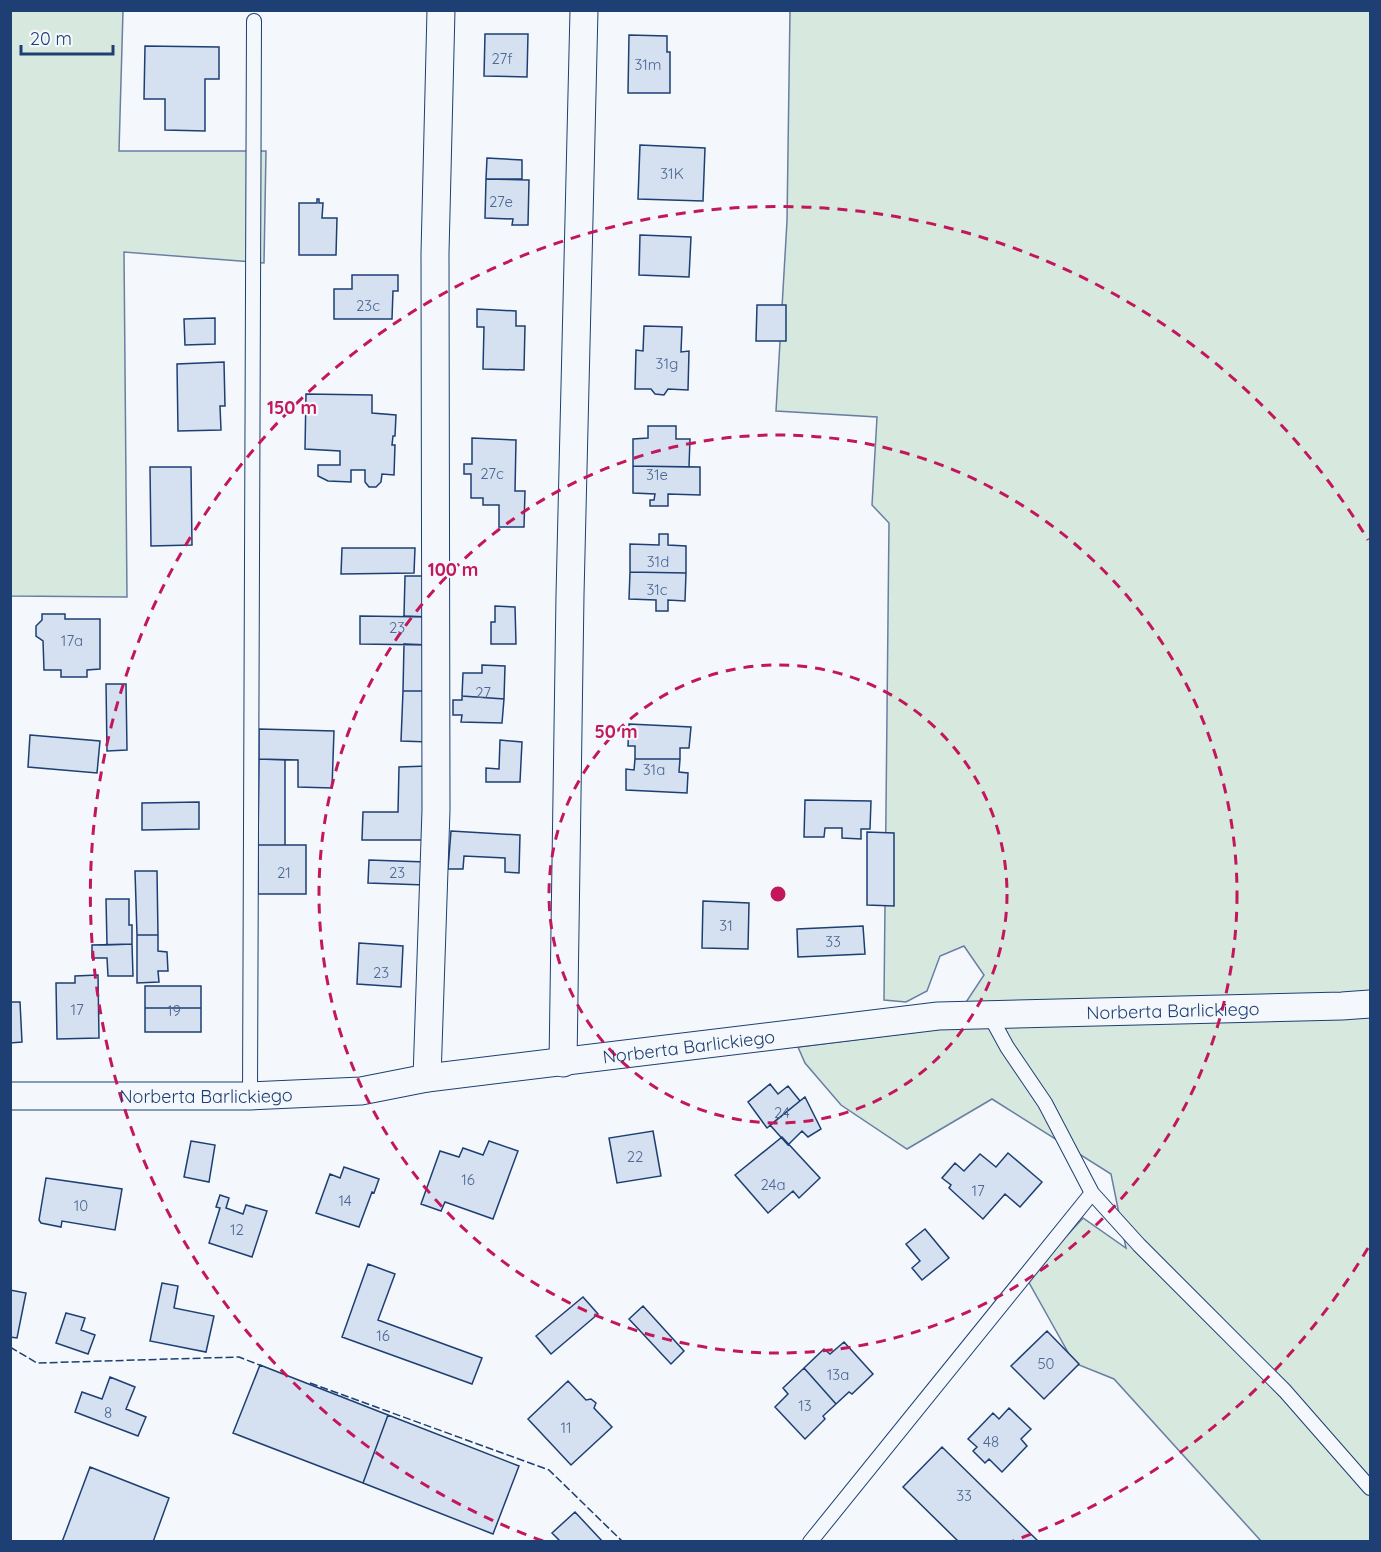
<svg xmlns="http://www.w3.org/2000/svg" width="1381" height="1552" viewBox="0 0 1381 1552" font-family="Quicksand,sans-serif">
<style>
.green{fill:#d7e8df;stroke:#687fa3;stroke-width:1.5}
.building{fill:#d5e0f0;stroke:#1d3f73;stroke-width:1.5}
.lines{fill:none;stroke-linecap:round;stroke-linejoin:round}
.service-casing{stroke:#1d3f73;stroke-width:16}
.minor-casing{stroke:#1d3f73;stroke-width:29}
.service{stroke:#f4f7fb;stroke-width:14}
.minor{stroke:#f4f7fb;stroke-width:27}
.fence{stroke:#1d3f73;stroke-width:1.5;stroke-dasharray:8 3;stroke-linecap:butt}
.ring{fill:none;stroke:#c2185b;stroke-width:3;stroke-dasharray:10 8}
.labels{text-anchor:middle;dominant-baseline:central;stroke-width:4.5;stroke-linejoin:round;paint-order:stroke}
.number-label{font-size:15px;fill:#4b6792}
.street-label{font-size:18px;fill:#1d3f73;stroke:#f4f7fb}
.centre{fill:#c2185b;stroke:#f4f7fb;stroke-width:3}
.ring-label{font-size:18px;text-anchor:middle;font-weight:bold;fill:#c2185b;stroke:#f4f7fb;stroke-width:4.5;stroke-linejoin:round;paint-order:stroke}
</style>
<rect width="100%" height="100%" fill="#f4f7fb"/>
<!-- green -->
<path class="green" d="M11 11H123L119 151H266L264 263 124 252 127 597 11 596Z
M790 11H1370V1541H1261L1114 1379 1074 1363 1027 1279 1083 1218 1126 1248 1111 1174 992 1099 907 1149 841 1105 805 1063 798 1047 949 1028 984 975 964 946 940 956 927 991 906 1002 884 1000 889 523 872 505 877 417 776 411 787 221Z"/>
<!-- building -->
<path class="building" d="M485 34H528L527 77 484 76Z
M629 35 667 36V52H670V93H628Z
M145 46 219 47V79H205V131L165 130V99H144Z
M640 145 705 148 703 201 638 199Z
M487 158 522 160V179H486Z
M486 179 529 180 528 225H512L513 219 485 218Z
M317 199H319V203H323L322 218H337L336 255H299V203H317Z
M640 235 691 237 689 277 639 275Z
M352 275H398V291H393L392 319H334V289H352Z
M757 305H786V341H756Z
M477 309 516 311V326H525L524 370 483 369 484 327H477Z
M215 318V344L185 345 184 319Z
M644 326 682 327 681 352 689 351 688 390 668 389 664 395 655 394 651 389H635L636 350 643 351Z
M224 362 225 406H220L221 430 178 431 177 364Z
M306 394 372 395V413L396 415 395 436H393L392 445H395L394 475 382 474 381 482 376 487H369L365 482V470H351V482L328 481 318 476V465H340V451L305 449Z
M648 426H676V439H690L689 467 633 466V439L648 438Z
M472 438 516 440 515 491H525L524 527H499V505H483V498H471V474H464V464H472Z
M633 466 700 467V495L668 494V506H650V500H654L655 494 633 493Z
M150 467H191L192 545 151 546Z
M659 534H668V545L686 546V573L630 572V544L659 545Z
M342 548H415L414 573 341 574Z
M630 572 686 573 685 601 668 600V611H656V600L629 599Z
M405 576H432L431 617 404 616Z
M495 606 515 607 516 644H491V622H495Z
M42 614H65V619H100V669L87 670V677H61V670H44L43 641 36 636V626L42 620Z
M360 616 430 617 429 645 360 644Z
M404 644 431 645 430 691H403Z
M482 665 505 666 504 699 462 696 463 673H482Z
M106 684H126L127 750 107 751Z
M403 691H430L429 742 401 741Z
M462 696 504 699 502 723 461 722 462 715H453V700H462Z
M629 724 691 727 689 748H680V759H635V746H628Z
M259 729 334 731 332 788 298 787V760L259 759Z
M30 735 100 741 97 773 28 767Z
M500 740 522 742 520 782H486V768L499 769Z
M259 759 285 760V845H258Z
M635 759H680L679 772 688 773 687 793 626 790V769L634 770Z
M428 766 426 840H362L363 812H398L399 767Z
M805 800 871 801 870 829H861V839L842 838V828H825L824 837H804Z
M199 802V829L142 830V803Z
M451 831 520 835 519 873 505 872V858L464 856 463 869H448Z
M867 832 894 833V906L867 905Z
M258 845H306V894H258Z
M369 860 426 862 425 885 368 883Z
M135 871H157L158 935H137Z
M106 899H129V925H132V944L107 945Z
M703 901 749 903 748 949 702 948Z
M863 926 865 954 798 957 797 929Z
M137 935H158V951L167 952 168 971H158L159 982 137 983Z
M359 943 403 946 401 987 357 984Z
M132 944 133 976H108L107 958H92V945Z
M98 975 99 1038 57 1039 56 983H75V976Z
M145 986H201V1008H145Z
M10 1002H20L22 1042 10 1043Z
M145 1008H201V1032H145Z
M770 1084 778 1094 788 1086 800 1101 767 1128 748 1102Z
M805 1097 821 1129 808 1137 802 1131 788 1145 770 1125Z
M653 1131 661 1176 617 1183 609 1138Z
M782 1137 820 1178 799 1198 793 1191 768 1213 735 1175Z
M191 1141 215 1145 209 1182 184 1177Z
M489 1141 518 1151 493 1219 445 1202 441 1211 421 1204 440 1151 459 1157 463 1148 483 1155Z
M1008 1153 1042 1182 1020 1207 1005 1194 983 1219 949 1188 951 1185 942 1178 955 1163 964 1171 980 1154 996 1167Z
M344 1167 379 1179 374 1193 372 1192 359 1227 316 1213 330 1174 340 1178Z
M46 1178 122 1189 115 1230 62 1221 61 1227 41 1223 39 1220Z
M220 1195 229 1198 226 1208 243 1214 246 1205 267 1211 252 1257 209 1243 220 1208 216 1207Z
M925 1229 949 1258 922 1280 912 1268 920 1261 906 1244Z
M368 1264 395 1274 378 1320 482 1358 472 1384 342 1337Z
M162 1283 178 1286 174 1308 214 1316 206 1352 150 1341Z
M10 1290 26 1293 17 1338 10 1337Z
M583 1297 598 1314 551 1354 536 1336Z
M643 1306 684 1351 671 1364 629 1319Z
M66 1313 85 1318 81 1330 95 1335 88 1354 56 1343Z
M1047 1331 1079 1364 1044 1399 1011 1366Z
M844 1342 873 1374 852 1394 849 1392 836 1404 804 1368 824 1349 830 1354Z
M260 1365 388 1415 363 1483 233 1433Z
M804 1368 836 1404 823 1416 825 1419 805 1439 775 1407 788 1394 783 1388Z
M110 1377 135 1387 126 1409 146 1417 138 1436 75 1412 82 1392 102 1399Z
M568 1381 586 1400 591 1399 596 1403 594 1408 612 1427 571 1465 528 1419Z
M1009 1408 1031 1429 1021 1439 1027 1446 1002 1472 989 1459 985 1463 973 1451 977 1447 968 1439 993 1413 999 1419Z
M388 1415 519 1466 493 1534 363 1483Z
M942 1447 1039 1542H959L903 1487Z
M90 1467 169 1498 153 1542H62Z
M575 1512 603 1542H561L552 1533Z"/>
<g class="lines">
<!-- service casing -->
<g class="service-casing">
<path id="service" d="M989 1014 1007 1047 1045 1103 1092 1193
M250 1096 254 21
M810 1542 1092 1193 1139 1245 1285 1391 1370 1488"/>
</g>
<!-- minor casing -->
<g class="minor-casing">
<g id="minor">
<path d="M563 1063 570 595 584 10"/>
<path d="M427 1078 436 810 435 253 441 10"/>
<path id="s1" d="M10 1096H250L361 1091 427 1078 938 1016 1342 1006 1370 1004"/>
</g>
</g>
<!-- service -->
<use href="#service" class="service"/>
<!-- minor -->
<use href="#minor" class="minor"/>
<!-- fence -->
<path class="fence" d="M10 1347 37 1363 239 1357 262 1366
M310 1383 549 1470 623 1542"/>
</g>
<!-- distance rings -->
<g class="ring">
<circle cx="778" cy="894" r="229"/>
<circle cx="778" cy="894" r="459"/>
<path d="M1368 1248A688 688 0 0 1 1013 1541M543 1541A688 688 0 1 1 1368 540"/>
</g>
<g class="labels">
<!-- number labels -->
<g class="number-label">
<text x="502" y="58">27f</text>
<text x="648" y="64">31m</text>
<text x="672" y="173">31K</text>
<text x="501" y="201">27e</text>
<text x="368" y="305">23c</text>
<text x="667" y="363">31g</text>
<text x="492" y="473">27c</text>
<text x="657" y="474">31e</text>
<text x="658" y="561">31d</text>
<text x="657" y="589">31c</text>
<text x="397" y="627">23</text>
<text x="72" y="640">17a</text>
<text x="483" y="692">27</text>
<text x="654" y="769">31a</text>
<text x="284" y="872">21</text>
<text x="397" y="872">23</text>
<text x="726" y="925">31</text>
<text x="833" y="941">33</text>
<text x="381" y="972">23</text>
<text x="77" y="1009">17</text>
<text x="174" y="1010">19</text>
<text x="782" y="1112">24</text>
<text x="635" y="1156">22</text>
<text x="468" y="1179">16</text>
<text x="773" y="1184">24a</text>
<text x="978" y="1190">17</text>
<text x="345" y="1200">14</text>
<text x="81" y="1205">10</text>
<text x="237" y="1229">12</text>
<text x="383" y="1335">16</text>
<text x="1046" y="1363">50</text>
<text x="838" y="1374">13a</text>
<text x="805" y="1405">13</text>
<text x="108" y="1412">8</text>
<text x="566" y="1427">11</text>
<text x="991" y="1441">48</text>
<text x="964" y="1495">33</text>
</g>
<!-- street labels -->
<g class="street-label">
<text stroke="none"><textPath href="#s1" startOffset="1168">Norberta Barlickiego</textPath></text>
<text stroke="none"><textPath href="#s1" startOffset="682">Norberta Barlickiego</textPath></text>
<text stroke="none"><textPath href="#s1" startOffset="196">Norberta Barlickiego</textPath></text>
</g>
</g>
<circle cx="778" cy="894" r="9" class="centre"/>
<g class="ring-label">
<text x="292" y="414">150 m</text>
<text x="453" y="576">100 m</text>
<text x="616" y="738">50 m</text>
</g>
<!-- border -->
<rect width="1381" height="1552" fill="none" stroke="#1d3f73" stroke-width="24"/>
<!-- scale -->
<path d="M21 45v9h92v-9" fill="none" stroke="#1d3f73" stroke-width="3"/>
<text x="30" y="45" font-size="18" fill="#1d3f73" stroke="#f4f7fb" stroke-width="4.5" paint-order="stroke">20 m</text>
</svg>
